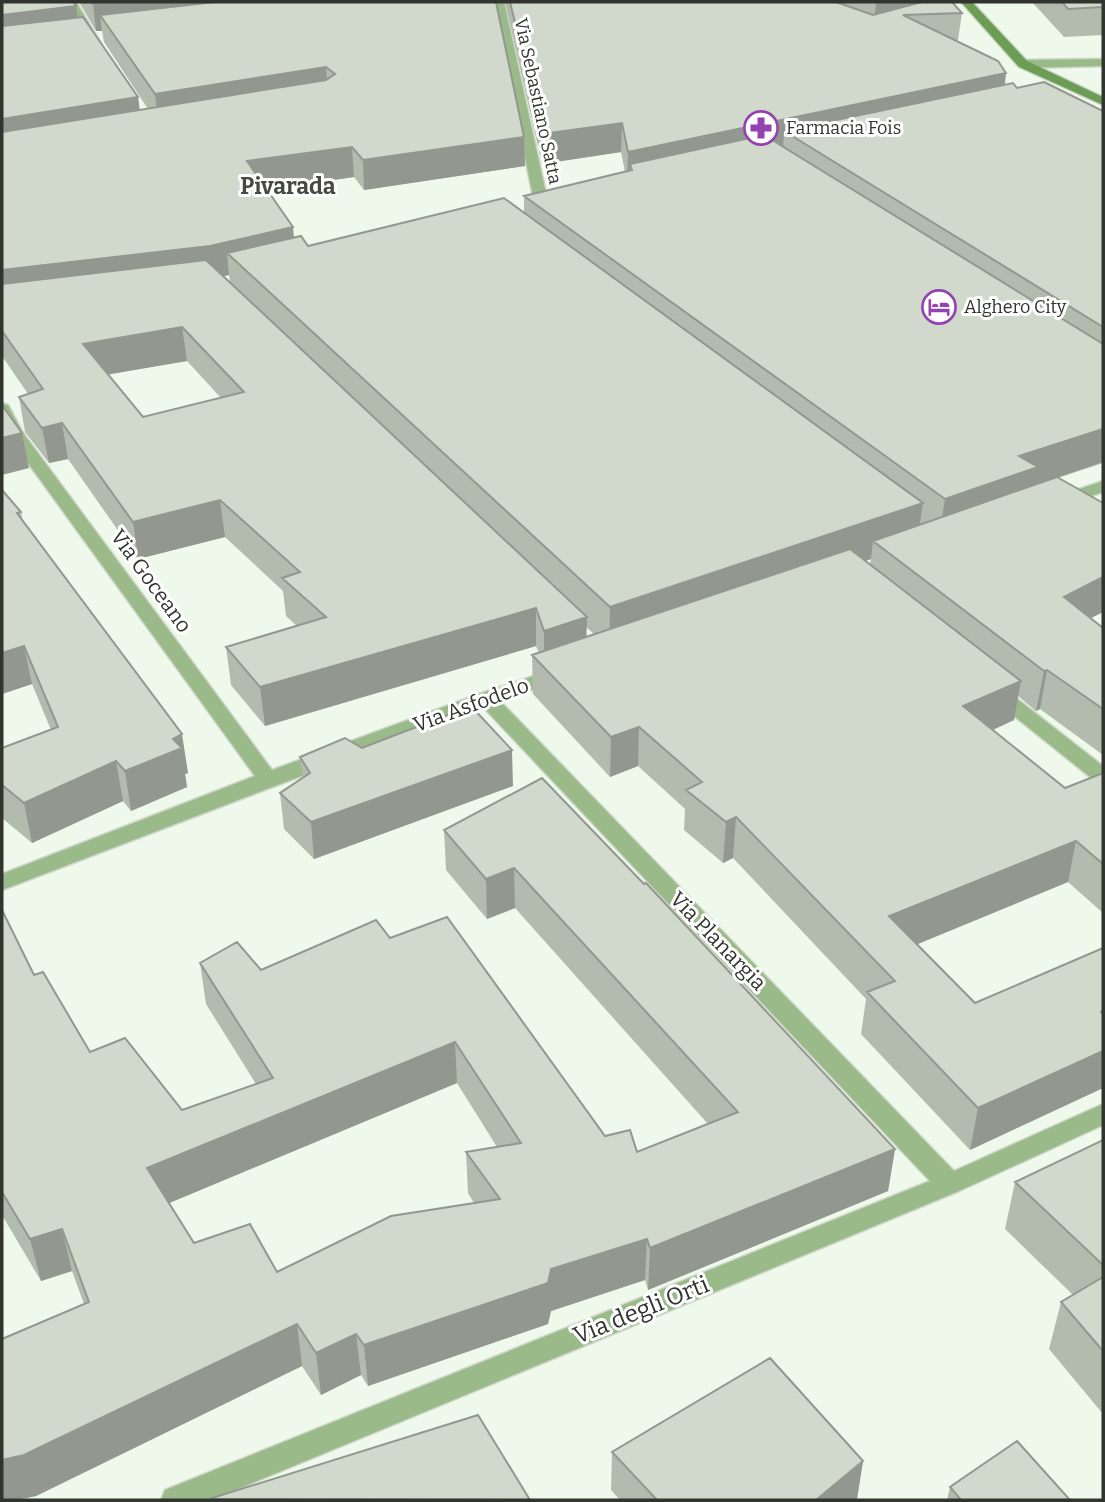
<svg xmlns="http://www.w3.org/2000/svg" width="1105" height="1502" viewBox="0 0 1105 1502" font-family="Bitter,serif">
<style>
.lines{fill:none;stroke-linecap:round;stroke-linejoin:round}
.street-casing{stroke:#cdd6c9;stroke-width:3}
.secondary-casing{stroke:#cdd6c9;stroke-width:3}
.street{fill:#9aba8a;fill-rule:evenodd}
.secondary{fill:#6d9d54;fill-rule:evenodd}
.wall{fill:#b3bbaf;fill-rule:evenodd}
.shaded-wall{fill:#92988f}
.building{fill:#d0d9cc;stroke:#92988f;stroke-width:2;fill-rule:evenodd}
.labels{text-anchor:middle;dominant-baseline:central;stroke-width:6;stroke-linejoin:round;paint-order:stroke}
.far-street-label{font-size:18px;fill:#31342f;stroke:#fff}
.far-poi-label{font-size:18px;fill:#31342f;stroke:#fff;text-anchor:start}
.street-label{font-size:21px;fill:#31342f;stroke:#fff}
.far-district-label{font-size:23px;font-weight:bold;fill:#434a40;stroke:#fff}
.near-street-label{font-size:24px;fill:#31342f;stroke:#fff}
</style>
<rect width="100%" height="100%" fill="#eff9eb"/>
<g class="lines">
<!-- street casing -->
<g class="street-casing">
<path id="street" d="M66 2H76L100 42 98 44H90Z
M494 2H504L549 207 542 211 535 207Z
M1103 59V66L1023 68 1017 64 1023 60Z
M2 403 8 405 23 433 272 770 479 694 552 670H566L569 674 566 678 500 701 954 1171 1103 1104V1125L959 1191 211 1500H161L165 1490 930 1181 483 707 2 890V874L255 776 7 434 2 424Z
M1103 481V492L1059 507 1050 502 1053 498Z
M995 685 1002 687 1103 766V783L1095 781 988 695 985 691 988 687Z"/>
</g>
<!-- secondary casing -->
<g class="secondary-casing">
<path id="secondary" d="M961 2H972L1027 61 1103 97V105L1019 67Z"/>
</g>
<!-- street -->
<use href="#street" class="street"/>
<!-- secondary -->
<use href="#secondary" class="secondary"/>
</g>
<!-- wall -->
<path class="wall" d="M2 2 76 6 78 17 138 97 139 110 148 109 104 42 102 31H96L79 2H496L524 137 525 166 364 190 354 177 267 189 294 237 308 246 524 213V196L625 172 621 152 542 164 505 2H952L962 13 958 40H955L1006 73 1005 85 1103 111V463L1058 478 1103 503V612L1091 618 1103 628V755L1040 709 1036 711 1018 696 1014 720 993 730 1065 788 1103 773V913L1068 882 917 944 975 1003 1103 948V1088L970 1150 861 1034 866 999 733 858 723 863 684 830 685 809 638 766 610 777 533 694 532 655 539 653 536 646 265 726 231 685 226 647 297 626 286 616 283 591 225 537 138 559 68 459 49 463 25 432 19 397 28 394 2 356ZM229 275 230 282 223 276ZM187 361 221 398 143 417 108 374ZM871 559 870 565 865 561ZM586 627 594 634 586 637Z
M1032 2H1103V35L1064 37Z
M2 490 21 512 23 521 188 773 185 774 187 787 131 811 123 801 32 843 2 818V748L51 730 32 684 2 694Z
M362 748 513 786 314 859 284 829 280 793 303 778 300 757Z
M542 778 895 1149 888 1191 648 1290 645 1280 551 1311 548 1324 368 1386 361 1375 321 1395 302 1366 36 1496 16 1500H2L84 1304 72 1271 41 1281 2 1215V910L34 975 90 1052 182 1110 256 1084 206 1004 200 963 261 970 390 938 605 1136 637 1152 708 1124 515 908 487 919 446 870 444 830ZM457 1083 497 1147 466 1152 468 1193 474 1203 277 1272 194 1243 169 1203Z
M1103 1140V1414L1049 1349 1061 1302 1073 1295 1005 1229 1015 1182Z
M612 1452 863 1461 857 1499 856 1500H620L611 1490Z
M950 1487 1070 1500H947Z"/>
<!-- shaded-wall -->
<path class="shaded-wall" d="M116 2H274L100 15 102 31H96L93 4Z
M882 2H936L903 15 873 30 876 4Z
M76 6 80 33 2 43V15Z
M326 67 328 95 158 123 155 94Z
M1006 73 1002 102 784 131 783 149 630 164V182H627L628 152Z
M138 97 142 126 2 149V119Z
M622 123 621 152 542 164V134Z
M524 137 525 166 364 190 363 160Z
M352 147 354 177 250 192 247 161Z
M293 227 296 259 227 253 229 275 214 278 2 303V270Z
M182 327 187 361 88 378 83 344Z
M62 423 68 459 49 463 42 428Z
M1103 429V462L1035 485 939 536 945 499 1019 456Z
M22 433 29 468 2 475V438Z
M220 500 225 537 138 559 133 522Z
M923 503 917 543 873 541 871 559 609 648 610 607Z
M1103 577V612L1057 635 1064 597Z
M536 608V646L265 726 260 687Z
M587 617 586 655 544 669V631Z
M24 646 32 684 2 694V653Z
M1047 670 1040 709 1036 711 1044 671Z
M1021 681 1014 720 957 746 963 706Z
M639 727 638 766 610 777 611 737Z
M182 734 188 773 185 774 187 787 131 811 125 771Z
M512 750 513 786 314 859 311 822Z
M116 761 123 801 32 843 24 803Z
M736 817 733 858 723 863 726 822Z
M1076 841 1068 882 884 958 889 916Z
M514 868 515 908 487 919 486 879Z
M455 1042 457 1083 155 1209 147 1168Z
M1103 1051V1088L970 1150 978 1108Z
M895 1149 888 1191 648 1290 650 1248Z
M62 1229 72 1271 41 1281 30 1239Z
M647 1239 645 1280 551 1311 548 1324 368 1386 364 1345 551 1269Z
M297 1324 302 1366 36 1496 16 1500H2V1460Z
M356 1334 361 1375 321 1395 316 1353Z
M863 1461 857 1499 856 1500H816Z"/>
<!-- building -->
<path class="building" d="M2 2H74L76 6 2 15Z
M91 2H116L93 4Z
M215 2H496L524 137 363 160 352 147 247 161 293 227 210 246 2 270V132L326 80 335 74 326 67 155 94 100 15Z
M510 2H836L873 15 922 2H952L962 13 903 15 998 61 1006 73 628 152 622 123 542 134Z
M1062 2H1103V7L1068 9Z
M83 17 138 97 2 119V26Z
M1044 82 1103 111V327L784 131 1013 83 1017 88Z
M764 135 1103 344V429L1019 456 1038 467 945 499 524 196 632 170 630 164Z
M504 198 923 503 610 607 227 253 301 236 308 246Z
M206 260 587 617 544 631 536 608 260 687 226 647 326 617 282 578 300 572 220 500 133 522 62 423 42 428 19 397 43 389 2 331V284ZM182 327 244 392 143 417 83 344Z
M2 405 22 433 2 438Z
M1057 477 1103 503V577L1064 597 1103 628V709L1047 670 1044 671 873 541Z
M2 490 21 512 17 513 182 734 173 739 182 748 125 771 116 761 24 803 2 785V748L58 727 24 646 2 653Z
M850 549 1021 681 963 706 1065 788 1103 773V864L1076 841 889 916 975 1003 1103 948V1010L1101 1012 1103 1014V1051L978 1108 867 992 895 981 736 817 726 822 686 790 702 782 639 727 611 737 532 655Z
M471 706 512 750 311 822 280 793 310 773 300 757 345 738 362 748Z
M542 778 644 884 646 883 895 1149 650 1248 647 1239 551 1269 548 1283 364 1345 356 1334 316 1353 297 1324 24 1455 2 1460V1339L89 1302 62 1229 30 1239 2 1192V910L34 975 43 972 90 1052 125 1038 182 1110 273 1078 200 963 237 942 261 970 376 920 390 938 447 917 605 1136 630 1130 637 1152 738 1112 514 868 486 879 444 830ZM455 1042 521 1143 466 1152 500 1199 391 1216 277 1272 250 1224 194 1243 147 1168Z
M1103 1140V1265L1015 1182Z
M1103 1277V1351L1061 1302Z
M770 1358 863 1461 816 1500H657L612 1452Z
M478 1415 530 1500 209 1499Z
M1017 1441 1070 1500H961L950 1487Z"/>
<!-- icons -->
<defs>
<g id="pharmacy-ring" transform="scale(1.75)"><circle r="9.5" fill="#fff" stroke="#9342b2" stroke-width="1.5"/><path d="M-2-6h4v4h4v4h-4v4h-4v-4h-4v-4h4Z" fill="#9342b2"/></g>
<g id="hotel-ring" transform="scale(1.75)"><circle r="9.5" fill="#fff" stroke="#9342b2" stroke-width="1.5"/><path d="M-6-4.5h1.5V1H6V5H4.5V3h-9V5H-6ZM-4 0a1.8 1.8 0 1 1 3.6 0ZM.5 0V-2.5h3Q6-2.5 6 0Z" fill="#9342b2"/></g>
</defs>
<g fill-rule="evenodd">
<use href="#pharmacy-ring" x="761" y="128"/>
<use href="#hotel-ring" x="939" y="307"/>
</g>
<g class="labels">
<!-- far-street labels -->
<g class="far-street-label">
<text transform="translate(538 101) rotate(78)">Via Sebastiano Satta</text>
</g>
<!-- far-poi labels -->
<g class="far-poi-label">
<text x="786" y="128">Farmacia Fois</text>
<text x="964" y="307">Alghero City</text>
</g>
<!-- street labels -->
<g class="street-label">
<text transform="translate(151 581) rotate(54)">Via Goceano</text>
<text transform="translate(471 705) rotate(-20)">Via Asfodelo</text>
<text transform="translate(718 941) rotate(46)">Via Planargia</text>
</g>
<!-- far-district labels -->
<g class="far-district-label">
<text x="288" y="186">Pivarada</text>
</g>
<!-- near-street labels -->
<g class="near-street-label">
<text transform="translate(641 1310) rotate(-22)">Via degli Orti</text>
</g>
</g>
<!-- border -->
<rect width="1105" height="1502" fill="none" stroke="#31342f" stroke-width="7"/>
</svg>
